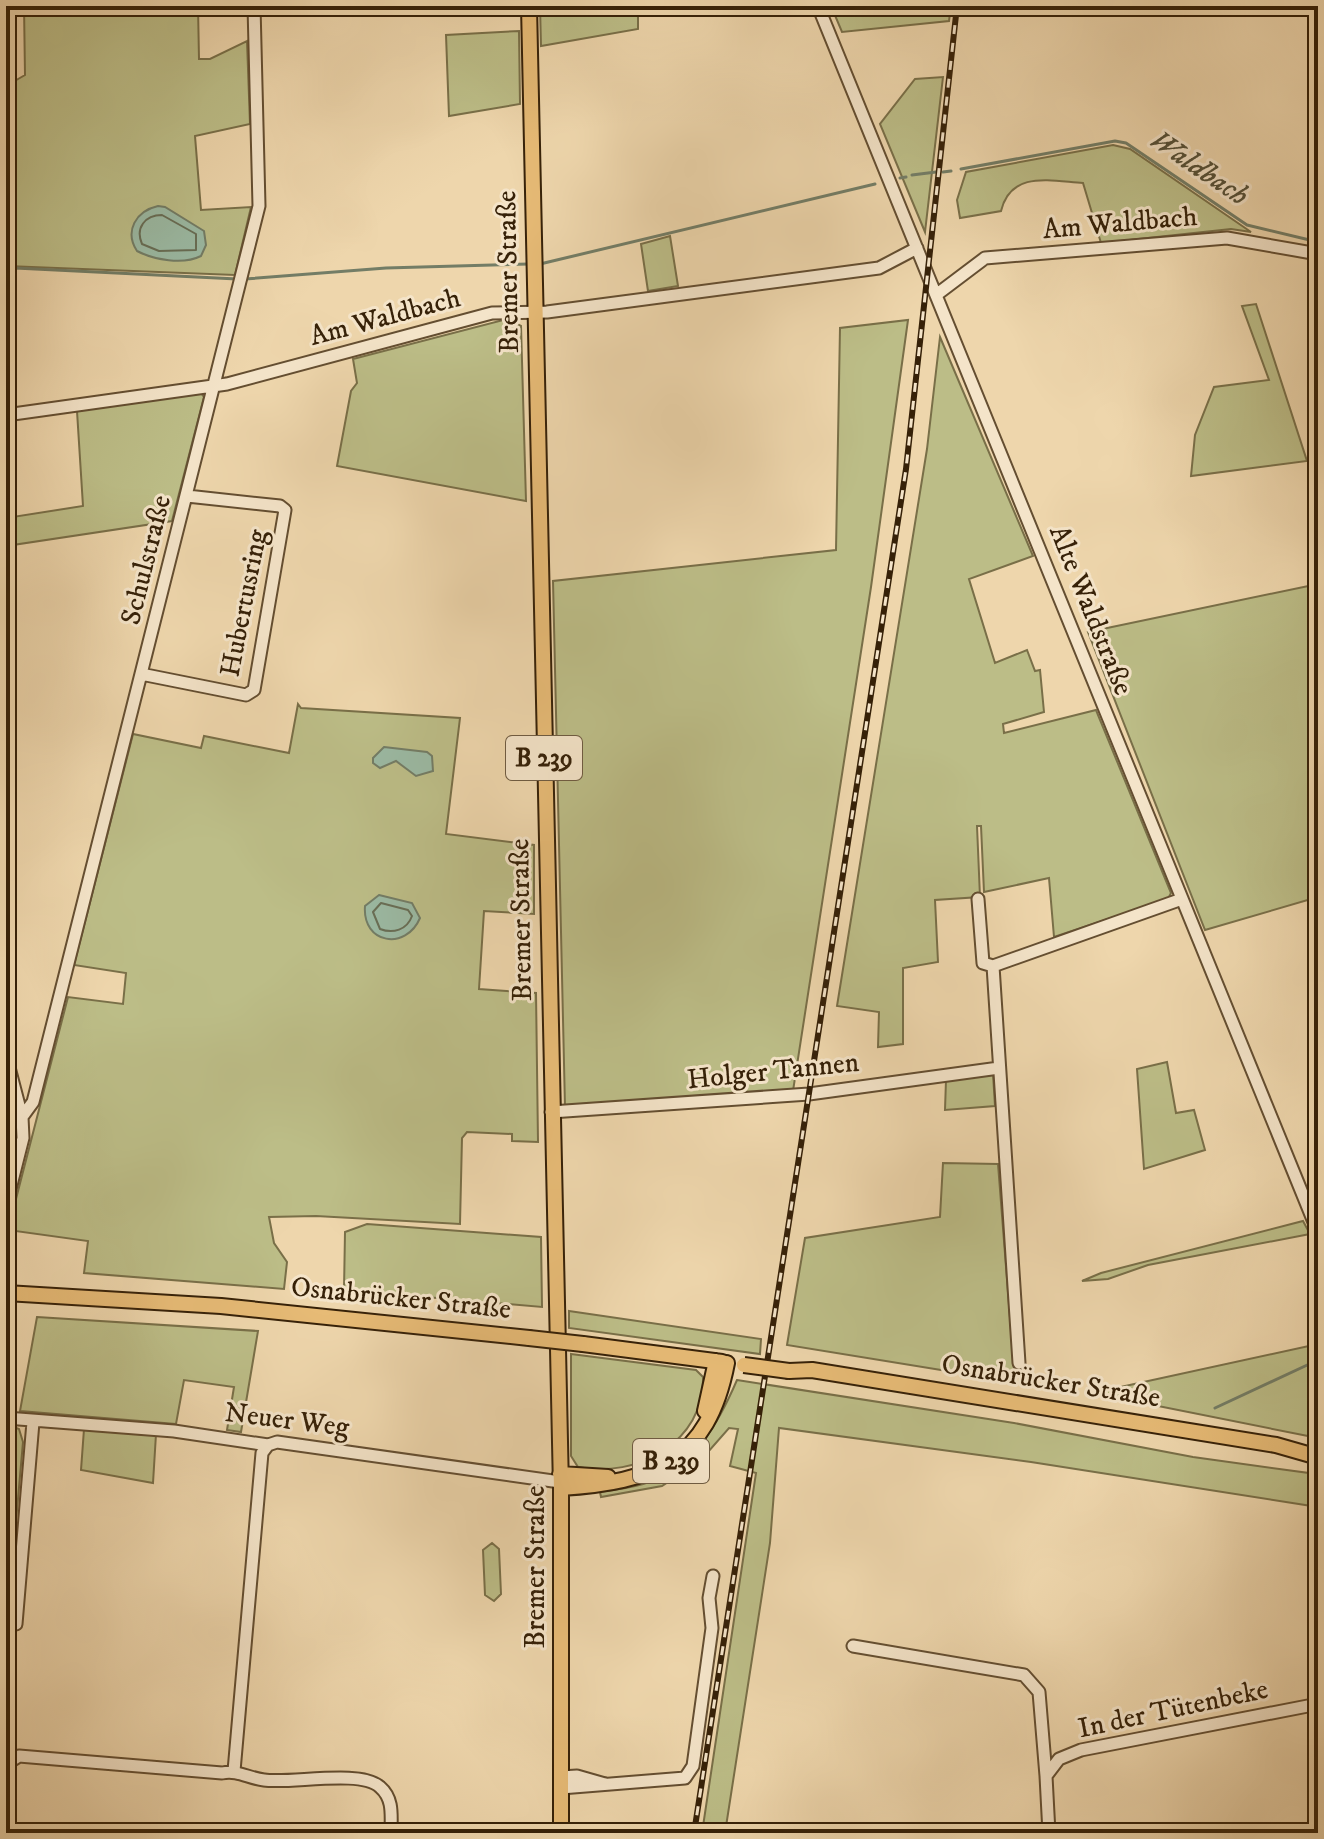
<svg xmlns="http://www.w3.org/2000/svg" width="1324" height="1839" viewBox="0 0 1324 1839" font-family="'IM FELL DW Pica',serif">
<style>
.green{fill:#bcbd87;stroke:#796f48;stroke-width:2}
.water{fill:#9bbaa4;stroke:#737d66;stroke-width:2}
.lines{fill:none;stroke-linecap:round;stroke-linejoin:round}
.shore{stroke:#686e56;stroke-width:2}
.stream{stroke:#737d66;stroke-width:3}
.minor-casing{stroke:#644e31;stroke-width:15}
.major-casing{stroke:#362108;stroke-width:18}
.minor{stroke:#f4e4c9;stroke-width:11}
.major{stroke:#e7bb76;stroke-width:14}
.rail-casing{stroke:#362108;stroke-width:6}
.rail{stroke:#f4e4c9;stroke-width:3;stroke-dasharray:9;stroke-linecap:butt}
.major-bridge-casing{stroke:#362108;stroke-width:18;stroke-linecap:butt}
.major-bridge{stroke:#e7bb76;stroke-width:14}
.labels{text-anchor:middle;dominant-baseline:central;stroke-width:6;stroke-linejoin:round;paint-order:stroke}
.shield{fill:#f4e4c9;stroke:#6f5c42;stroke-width:2}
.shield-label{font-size:26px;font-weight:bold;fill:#362108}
.street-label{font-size:28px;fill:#362108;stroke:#f4e4c9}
.water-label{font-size:30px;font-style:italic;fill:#544f37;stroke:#f4e4c9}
</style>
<rect width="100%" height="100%" fill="#eed6ac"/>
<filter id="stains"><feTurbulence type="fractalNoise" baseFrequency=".0025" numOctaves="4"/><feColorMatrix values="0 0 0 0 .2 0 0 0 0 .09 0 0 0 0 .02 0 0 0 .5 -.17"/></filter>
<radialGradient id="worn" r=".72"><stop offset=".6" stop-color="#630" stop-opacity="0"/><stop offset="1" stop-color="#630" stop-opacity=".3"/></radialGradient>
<!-- green -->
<path class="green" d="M24 6H198L199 59H210L247 41 250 124 195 136 201 210 251 207 235 275 6 266V86L25 75Z
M540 6H638V29L541 46Z
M831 6H951L949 21 842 32Z
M519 31 520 104 449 116 446 35Z
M943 77 925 232 880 124 915 79Z
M1113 145 1130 149 1251 232 1231 229 1101 243 1083 183C1051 181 1011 170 1001 211L960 218 957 200 966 172Z
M670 236 678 286 648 291 641 244Z
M1256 304 1307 461 1191 476 1195 435 1214 387 1269 380 1242 306Z
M507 319 521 326 526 501 337 466 351 391 357 383 353 359Z
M908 320 871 587 793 1091 565 1107 553 581 836 550 840 328Z
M940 337 1033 556 969 579 995 663 1027 650 1035 671 1040 670 1044 712 1003 724 1004 733 1096 710 1171 893 1168 899 1054 937 1049 878 984 892 981 826H977L980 897 935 900 938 962 903 968V1044L878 1047 879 1012 837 1006 927 449Z
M200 392 204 397 172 521 6 546V518L83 506 77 411Z
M1318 584V897L1205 930 1088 632Z
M298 704 301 708 460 718 446 834 534 845V914L484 911 479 989 536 993 538 1142 512 1141V1134L467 1132 462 1138 460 1224 316 1216 269 1217 274 1243 287 1262 284 1289 84 1273 88 1241 8 1230 68 997 123 1004 126 973 74 965 133 734 201 748 204 736 289 753Z
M1167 1062 1176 1113 1194 1110 1205 1150 1144 1169 1137 1069Z
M993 1074 995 1106 945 1110 946 1080Z
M943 1163 998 1164 1015 1382 787 1345 805 1238 940 1217Z
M1303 1221 1310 1234 1148 1265 1108 1279 1082 1281 1101 1273Z
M367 1224 541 1237 542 1307 344 1290 345 1232Z
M569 1311 761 1339 760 1354 569 1328Z
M37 1317 258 1331 241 1432 227 1430 234 1387 184 1380 176 1424 20 1411Z
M1318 1344V1438L1093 1393Z
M571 1354 696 1370 703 1377C705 1442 636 1479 578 1467L571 1456Z
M737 1380 1014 1423 1193 1457 1316 1474 1318 1507 1031 1462 779 1428 770 1543 725 1833H702L756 1473 730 1466 738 1429 729 1428 701 1460 662 1486 601 1497 600 1492C616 1489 634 1488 649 1482 695 1465 719 1422 737 1380Z
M6 1424 19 1429 23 1442 12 1567 6 1566Z
M84 1429 156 1434 153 1483 81 1470Z
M492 1543 499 1549 501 1594 494 1601 485 1595 483 1550Z"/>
<!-- water -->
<path class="water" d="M158 206 165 207 204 231 206 245 201 256C183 265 154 260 137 251 124 231 136 211 158 206Z
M384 747 427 752 432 756 433 771 416 776 396 761 380 768 373 763V758Z
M379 895 412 903 420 918C406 951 362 944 365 906Z"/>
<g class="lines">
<!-- shore -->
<path class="shore" d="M162 215 196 234V250L159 251 142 244C135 228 145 215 162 215Z
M381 903 408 910 412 916C407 930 393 934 380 929L373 912Z"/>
<!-- stream -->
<path class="stream" d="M961 169 1115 141 1126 143 1247 225 1318 242
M943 172 951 171
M912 175 936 172
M900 178 906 177
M540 264 875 184
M6 271 15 268 237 279
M245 279 386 268 529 264
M1215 1408 1318 1360"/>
<!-- minor casing -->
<g class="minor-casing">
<path id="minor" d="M818 6 1318 1232
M936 295 985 258 1227 238 1318 254
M6 415 227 384 492 313 547 312 879 268 917 248
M141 674 246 695 254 690 285 510 280 506 187 496
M978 899 983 963 993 966 1019 1363
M993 966 1182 899
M6 1056 22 1117 23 1138 6 1205
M551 1112 809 1094 999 1068
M22 1117 33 1102 259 206 254 6
M6 1418 174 1431 268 1445 277 1442 560 1482
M16 1624 33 1422
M853 1646 1024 1675 1039 1692 1046 1776
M6 1764 19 1756 222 1773C238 1770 248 1778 264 1780 291 1784 361 1769 380 1787 394 1799 391 1816 391 1833
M234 1771 262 1453 268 1445
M561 1777 577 1776 605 1784
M561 1788 685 1778 693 1766 712 1628 709 1598 713 1576
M1049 1833 1046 1776 1059 1759 1081 1750 1318 1704"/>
</g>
<!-- major casing -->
<g class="major-casing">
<path id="major" d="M529 6 561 1488V1833
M6 1293 221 1306 529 1338
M583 1344 722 1362
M789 1371 812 1370 1276 1445 1318 1457
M705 1411 716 1361
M560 1474 608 1477
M561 1488C653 1482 708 1462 727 1363"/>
</g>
<!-- minor -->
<use href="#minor" class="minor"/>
<!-- major -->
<use href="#major" class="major"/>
<!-- rail casing -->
<g class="rail-casing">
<path id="rail" d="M694 1833 906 469 957 6"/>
</g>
<!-- rail -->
<use href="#rail" class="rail"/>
<!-- major-bridge casing -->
<g class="major-bridge-casing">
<path id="major-bridge" d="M529 1338 583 1344
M744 1365 789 1371"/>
</g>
<!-- major-bridge -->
<use href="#major-bridge" class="major-bridge"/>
</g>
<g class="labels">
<!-- shield labels -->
<g class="shield">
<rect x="506" y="736" width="76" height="44" rx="6"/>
<rect x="633" y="1439" width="76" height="44" rx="6"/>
</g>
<g class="shield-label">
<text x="544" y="758">B 239</text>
<text x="671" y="1461">B 239</text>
</g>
<!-- street labels -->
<g class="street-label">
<text transform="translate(1120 223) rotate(-5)">Am Waldbach</text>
<text transform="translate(508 272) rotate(-91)">Bremer Straße</text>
<text transform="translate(385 317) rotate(-15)">Am Waldbach</text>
<text transform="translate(146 560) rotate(-76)">Schulstraße</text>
<text transform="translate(244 603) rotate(-79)">Hubertusring</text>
<text transform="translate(1091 610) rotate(68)">Alte Waldstraße</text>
<text transform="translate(521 920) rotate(-91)">Bremer Straße</text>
<text transform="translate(773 1071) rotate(-6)">Holger Tannen</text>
<text transform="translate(401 1298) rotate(6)">Osnabrücker Straße</text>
<text transform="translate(1051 1381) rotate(9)">Osnabrücker Straße</text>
<text transform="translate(287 1420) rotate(7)">Neuer Weg</text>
<text transform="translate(535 1567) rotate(-90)">Bremer Straße</text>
<text transform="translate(1173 1709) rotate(-12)">In der Tütenbeke</text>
</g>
<!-- water labels -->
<g class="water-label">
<text transform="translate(1199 168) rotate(34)">Waldbach</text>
</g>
</g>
<!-- margin -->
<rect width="1324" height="1839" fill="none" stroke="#eed6ac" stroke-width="32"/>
<rect x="8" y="8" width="1308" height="1823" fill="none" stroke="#362108" stroke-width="4"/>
<rect x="16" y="16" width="1292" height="1807" fill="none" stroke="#362108" stroke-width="2"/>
<rect width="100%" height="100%" filter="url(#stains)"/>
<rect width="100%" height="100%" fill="url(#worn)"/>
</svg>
